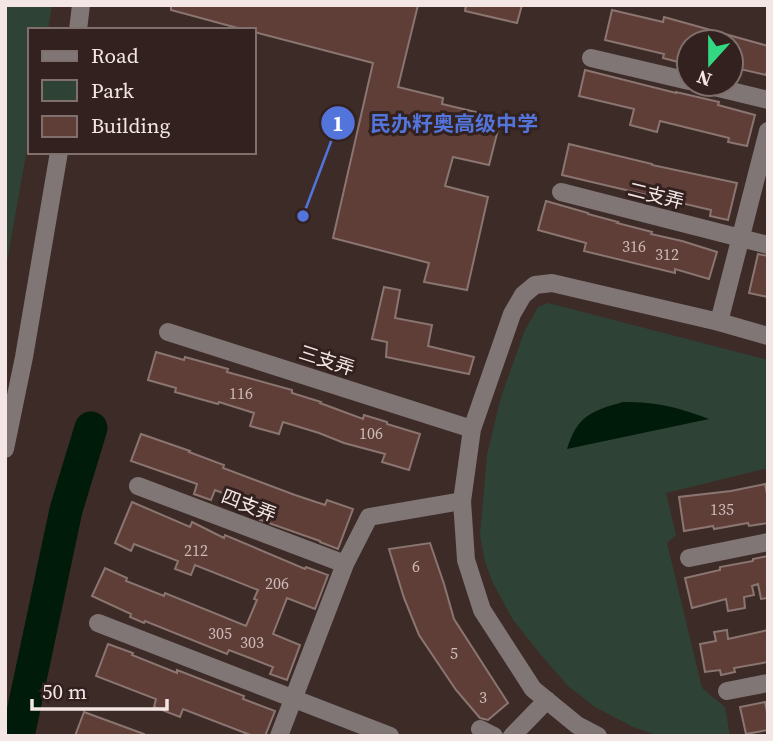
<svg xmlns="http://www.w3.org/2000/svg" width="773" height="741" viewBox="0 0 773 741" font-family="'Source Serif 4','Noto Sans SC',serif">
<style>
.green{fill:#2e4335}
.water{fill:#001b0a}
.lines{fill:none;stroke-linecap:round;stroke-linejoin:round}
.river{stroke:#001b0a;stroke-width:33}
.building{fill:#5f3e38;stroke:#8a7571;stroke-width:2}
.minor{stroke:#807675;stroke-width:18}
.labels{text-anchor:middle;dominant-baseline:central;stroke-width:6;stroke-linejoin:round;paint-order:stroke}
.number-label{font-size:16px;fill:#cebcb9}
.street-label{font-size:19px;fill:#f3e6e4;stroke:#32211e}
.leader{fill:none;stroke:#5274db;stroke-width:2.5}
.callout-dot{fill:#5274db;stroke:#32211e;stroke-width:2.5}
.mark-label{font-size:21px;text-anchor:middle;font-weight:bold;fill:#fff}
.callout-label{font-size:21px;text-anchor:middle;font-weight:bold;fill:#5274db;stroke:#32211e;stroke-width:6;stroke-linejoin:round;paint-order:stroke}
</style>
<rect width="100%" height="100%" fill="#3d2b28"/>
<!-- green -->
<path class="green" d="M5 5H52L48 30H30V132L5 273Z
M548 303 768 360V468L666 493 676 535 667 543 702 688 725 707 730 736H659L633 727 595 707 568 686 542 656 513 620 493 583 485 562 480 535 487 455 501 397 525 330 538 307Z"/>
<!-- water -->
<path class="water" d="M623 402C658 402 676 407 709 419L567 449C577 416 591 411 623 402Z"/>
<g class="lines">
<!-- river -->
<path class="river" d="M18 736 66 510 91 428"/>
</g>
<!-- building -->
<path class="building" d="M171 5H418L398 87 443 98 442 104 501 118 489 165 453 157 445 186 488 197 467 290 424 282 429 263 333 238 373 63 254 32V30H245L171 10Z
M466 5H522L517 23 465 11Z
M612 10 663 22 664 17 768 46V66L766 75 731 67V42H687L682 63 663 58 664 54 605 40Z
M585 70 676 93V92L719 102 718 105 755 115 747 146 728 142 729 138 660 121 657 132 630 125 634 109 579 96Z
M569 144 652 164V165L737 183 728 220 710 216 711 210 562 175Z
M546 201 588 213V214L618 222 617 223 652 232 651 234 682 241 717 252 709 279 675 269V273L584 251 586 243 538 230Z
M758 254 768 256V297L749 293Z
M384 287 400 290 395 318 432 325 428 346 474 357 469 374 386 357 387 342 372 339Z
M156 352 184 360 185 357 228 369 227 372 292 390V393L321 402 320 403 363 419 364 415 387 422V424L420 434 409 470 382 462 385 454 344 443 319 433 283 422 279 434 250 426 254 413 219 402 218 404 175 392 176 388 148 380Z
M141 434 190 451 189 452 224 465 223 468 295 495 325 505 327 500 353 509 338 549 320 542V541L260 520 264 509 215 490 211 500 194 494 197 484 131 461Z
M765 484 768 499V523L749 526 748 523 714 529 713 526 684 531 679 497 731 491Z
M132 502 190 527 192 522 224 538 225 535 305 569 306 567 328 575 315 609 287 598 273 634 300 645 287 680 270 674 273 667 229 650 227 654 145 621 144 623 130 617 131 614 92 596 105 568 127 578 126 581 164 596 165 593 246 626 257 600 254 599 258 590 195 565 191 575 175 569 178 561 134 544 131 551 115 543Z
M430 543 444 584 454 619 508 703 488 720 480 718 456 690 419 635 404 598 389 549Z
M768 556V598L761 599 758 584 752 586 754 595 744 597 745 608 728 611 726 599 692 608 685 578 720 570V567L753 561V559Z
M727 630 728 639 768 630V662L734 668 735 672 721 675 720 670 705 672 700 644 716 641 714 632Z
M108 644 133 653 132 655 177 673V670L244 696 243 699 275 711 265 736H253L183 709 180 717 154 707 156 699 96 676Z
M765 702 768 717V730L746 734 740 707Z
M84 712 144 734V736H75Z"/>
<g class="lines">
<!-- minor -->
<path class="minor" d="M78 30 81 5
M591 58 689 81
M702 84 768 100
M561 192 768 245
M719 322 768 131
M168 332 472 429
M5 449 24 357 59 152
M138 486 345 564
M689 558 768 542
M98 623 390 736
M727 691 768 683
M480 729 494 736
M279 736 345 564 369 517 462 501
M512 736 547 700
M598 736 577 725 533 689 482 610 466 560 462 501 472 429 512 314 523 295 535 285 552 283 719 322 768 336"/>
</g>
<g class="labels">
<!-- number labels -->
<g class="number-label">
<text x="634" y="246">316</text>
<text x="667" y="254">312</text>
<text x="241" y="393">116</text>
<text x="371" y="433">106</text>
<text x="722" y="509">135</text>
<text x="196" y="550">212</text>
<text x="416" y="566">6</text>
<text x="277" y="583">206</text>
<text x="220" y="633">305</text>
<text x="252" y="642">303</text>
<text x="454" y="653">5</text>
<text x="483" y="697">3</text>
</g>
<!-- street labels -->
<g class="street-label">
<text transform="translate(656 195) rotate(14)">二支弄</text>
<text transform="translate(327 360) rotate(18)">三支弄</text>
<text transform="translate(249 505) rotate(21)">四支弄</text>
</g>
</g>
<!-- callouts -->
<path class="leader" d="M303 216L338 123"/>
<g class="callout-dot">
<circle cx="303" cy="216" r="7"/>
<circle cx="338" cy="123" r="18"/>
</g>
<g class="mark-label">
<text x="338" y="131">1</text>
</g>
<g class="callout-label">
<text x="454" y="131">民办籽奥高级中学</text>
</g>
<!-- border -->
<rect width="773" height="741" fill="none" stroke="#f3e6e4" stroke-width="14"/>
<!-- legend -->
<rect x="28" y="28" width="228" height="126" fill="#32211e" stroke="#7f706d" stroke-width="2"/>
<rect x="42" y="51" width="35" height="10" fill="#807675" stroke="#7f706d" stroke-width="2"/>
<text x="91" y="63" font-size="21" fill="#f3e6e4">Road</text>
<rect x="42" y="80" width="35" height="21" fill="#2e4335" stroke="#7f706d" stroke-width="2"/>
<text x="91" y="98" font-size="21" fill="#f3e6e4">Park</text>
<rect x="42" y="116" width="35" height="21" fill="#5f3e38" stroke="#7f706d" stroke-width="2"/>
<text x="91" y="133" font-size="21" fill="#f3e6e4">Building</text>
<!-- north arrow -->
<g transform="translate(710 63) rotate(201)"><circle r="33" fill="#32211e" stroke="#7f706d" stroke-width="2"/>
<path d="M0-5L12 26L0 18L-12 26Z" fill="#33d882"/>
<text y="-10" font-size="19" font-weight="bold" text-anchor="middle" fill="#f3e6e4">N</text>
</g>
<!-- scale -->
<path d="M32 699v10h135v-10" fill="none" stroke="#f3e6e4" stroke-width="3.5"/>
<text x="42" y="699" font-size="21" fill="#f3e6e4" stroke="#32211e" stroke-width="5" paint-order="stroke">50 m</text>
</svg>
